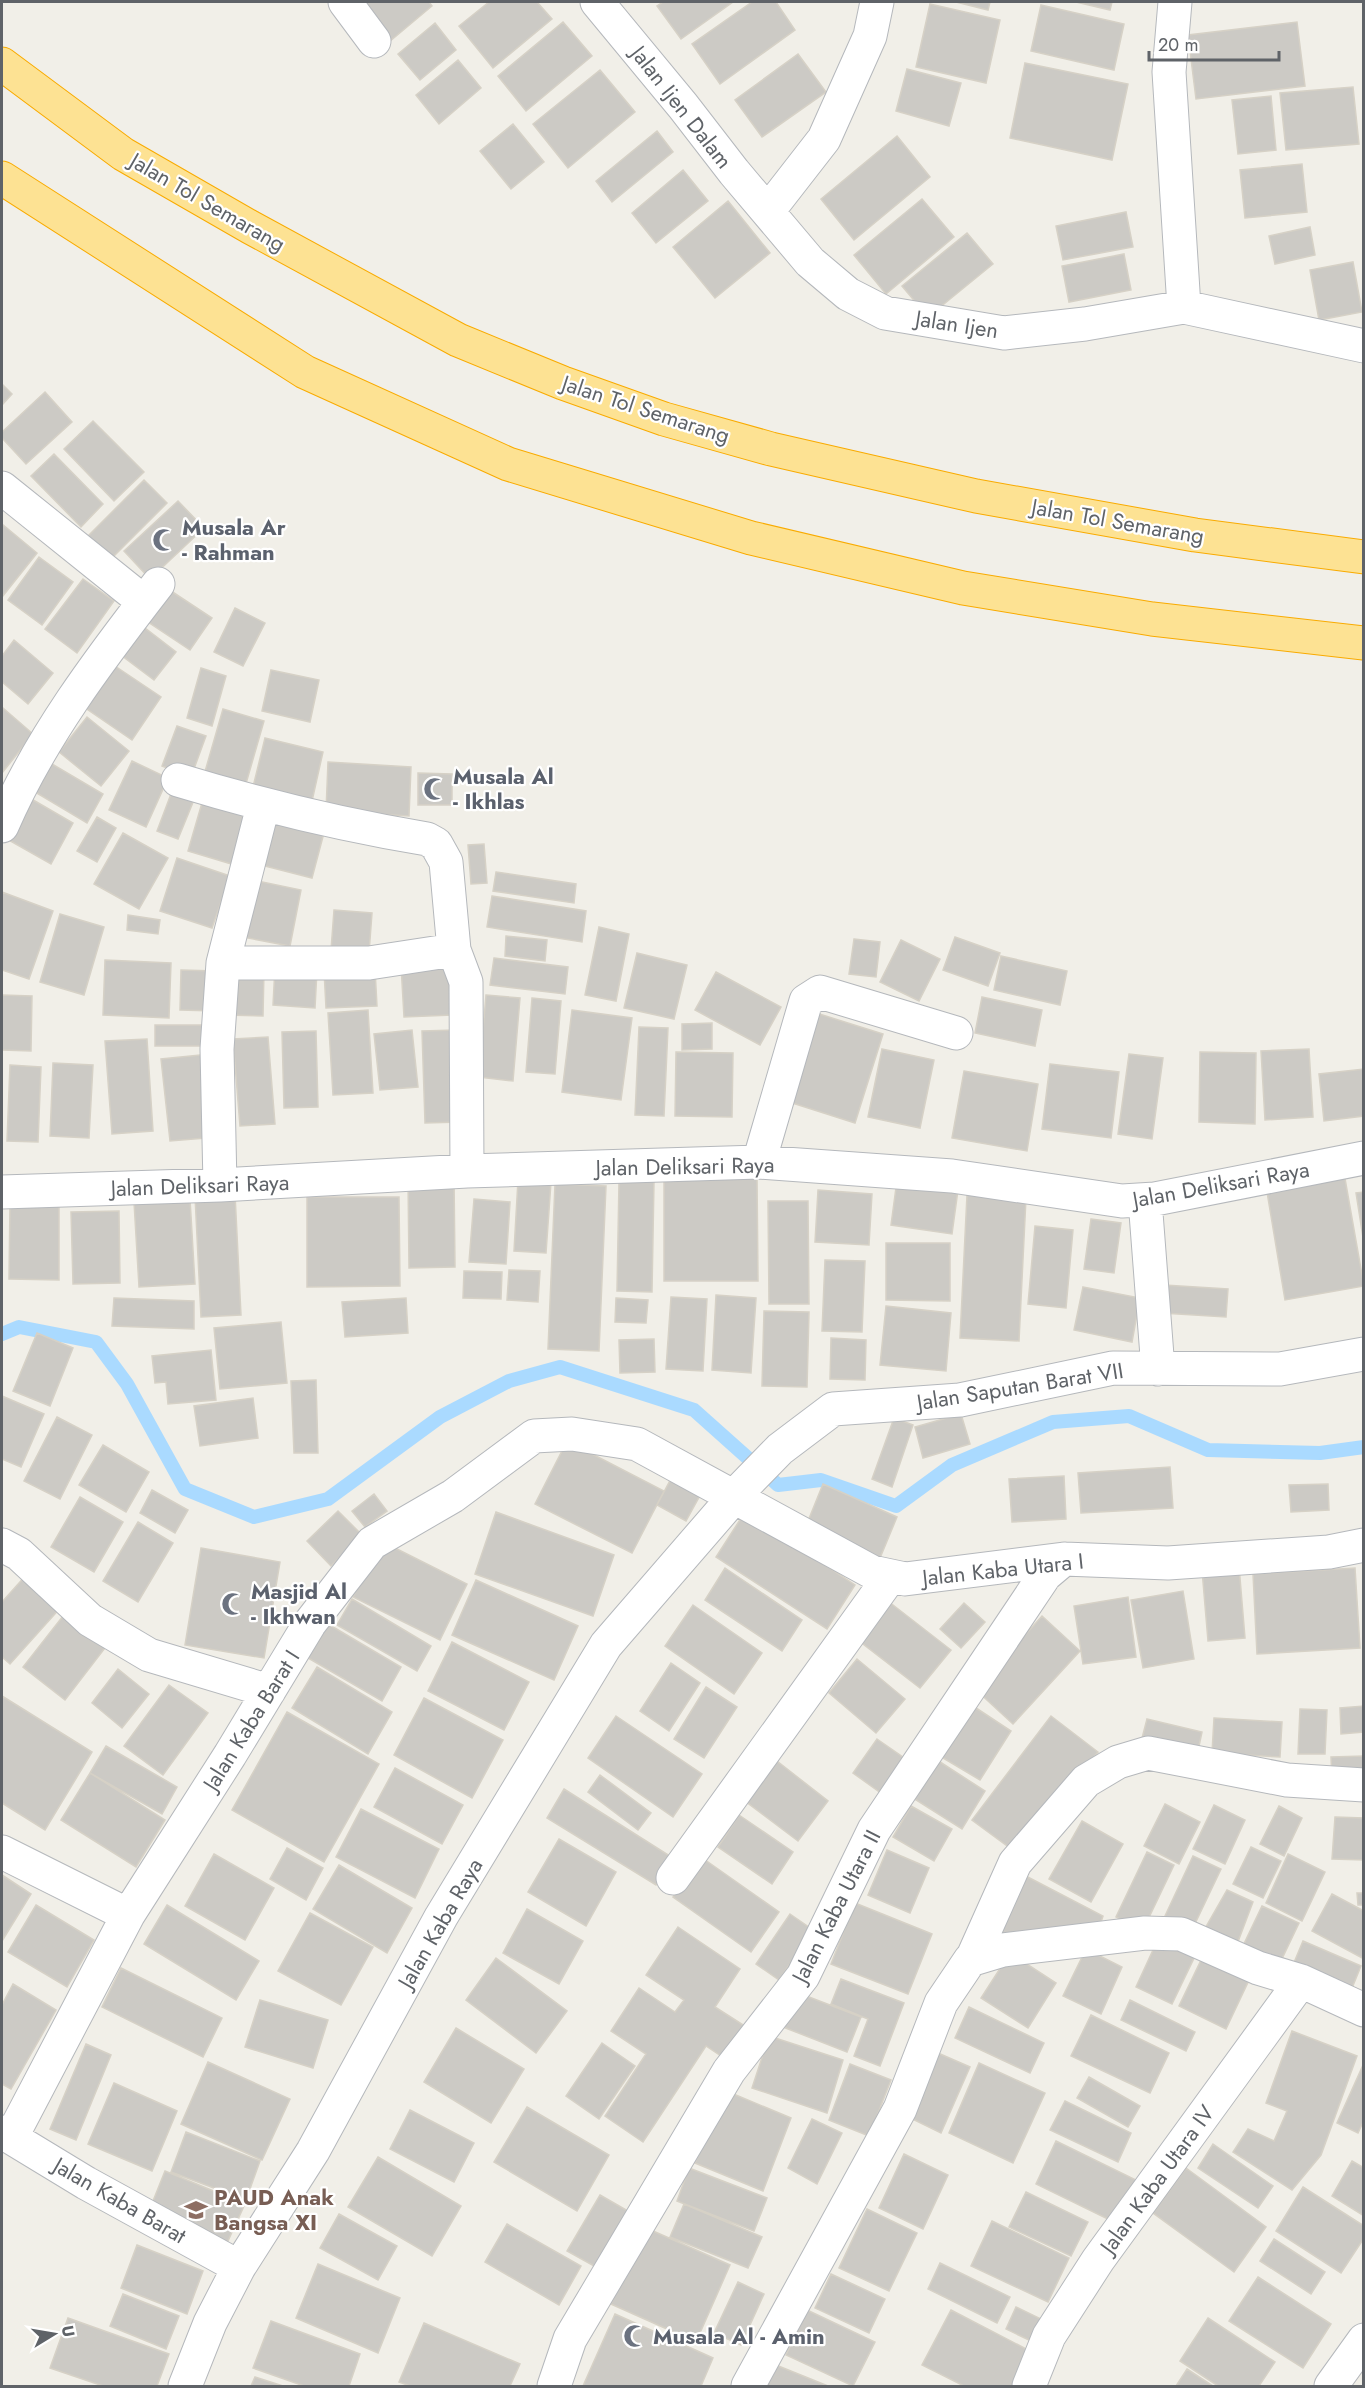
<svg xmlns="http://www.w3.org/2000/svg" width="1365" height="2388" viewBox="0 0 1365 2388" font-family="Jost,sans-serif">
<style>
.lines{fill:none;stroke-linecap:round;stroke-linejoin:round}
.stream{stroke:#aadaff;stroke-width:14}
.building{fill:#cccac5;stroke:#d6d1c6;stroke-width:1.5}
.street-casing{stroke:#b5b8bc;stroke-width:35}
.highway-casing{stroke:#f9ab00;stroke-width:35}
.street{stroke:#fff;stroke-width:33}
.highway{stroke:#fde293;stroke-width:33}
.labels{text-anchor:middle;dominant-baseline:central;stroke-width:4.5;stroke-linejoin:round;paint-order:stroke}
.street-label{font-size:22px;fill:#5f6368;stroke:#fff}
.worship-label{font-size:22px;font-weight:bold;fill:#5b616d;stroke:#fff;text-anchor:start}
.education-label{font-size:22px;font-weight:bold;fill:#785e54;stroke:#fff;text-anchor:start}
</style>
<rect width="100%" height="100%" fill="#f1efe8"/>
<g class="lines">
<!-- stream -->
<path class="stream" d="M2 1334 19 1327 96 1342 127 1384 185 1489 254 1517 328 1499 440 1417 509 1381 560 1367 694 1410 778 1485 821 1480 896 1506 952 1465 1053 1422 1129 1416 1208 1450 1320 1453 1364 1447"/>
</g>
<!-- building -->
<path class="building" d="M356 2H429L432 6 389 42Z
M489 2H537L552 19 493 68 459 26Z
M663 2H733L681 39 657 6Z
M752 2H776L795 30 720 84 692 44Z
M956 2H990L988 10Z
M1076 2H1112L1110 10Z
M930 4 1000 20 986 83 916 67Z
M1041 5 1124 24 1114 70 1031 51Z
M563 22 592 56 526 111 498 76Z
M1297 22 1305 86 1196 99 1188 35Z
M435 23 456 50 420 80 398 54Z
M798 54 826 92 762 137 735 100Z
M458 60 481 88 439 124 416 95Z
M1025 63 1128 84 1112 160 1010 138Z
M907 69 961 83 949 126 896 111Z
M600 70 635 112 568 168 533 124Z
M1353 87 1359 144 1286 150 1280 93Z
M1271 96 1276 150 1238 154 1232 100Z
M513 124 544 162 511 189 480 151Z
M657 131 673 152 612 202 596 181Z
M897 136 930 177 854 240 821 199Z
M1302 164 1307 212 1245 218 1240 170Z
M683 170 708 201 656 243 632 213Z
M922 199 954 237 886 294 854 255Z
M728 201 770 253 715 298 673 247Z
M1126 212 1133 247 1063 260 1056 226Z
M1310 227 1315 255 1275 264 1269 236Z
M967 233 993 264 928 317 902 286Z
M1124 254 1131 290 1069 302 1062 266Z
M1353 262 1362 312 1319 320 1310 270Z
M2 384 12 394 2 405Z
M45 392 72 422 26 464 2 438V432Z
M93 421 144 472 114 501 64 449Z
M54 454 103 504 81 527 31 476Z
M144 480 167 503 110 560 87 537Z
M178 501 204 528 150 579 124 551Z
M2 524 37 553 2 597Z
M39 557 73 582 42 625 8 600Z
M83 579 114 601 77 653 45 629Z
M168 589 212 618 190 650 148 622Z
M235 608 265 623 243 666 214 652Z
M136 621 176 652 154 680 113 649Z
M14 640 53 673 28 704 2 682V656Z
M109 662 161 697 132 740 81 705Z
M201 668 226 676 212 726 187 718Z
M271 670 319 680 310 722 262 711Z
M3 708 33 734 2 773V710Z
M223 709 264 721 243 794 202 782Z
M87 717 129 751 101 786 59 752Z
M177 726 206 736 191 777 162 766Z
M265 738 323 752 312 801 253 787Z
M47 761 103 794 87 823 30 789Z
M132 761 168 778 146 827 109 810Z
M328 762 411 767 409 816 326 811Z
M418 773 452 774V805H418Z
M174 786 196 795 178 839 157 831Z
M204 796 254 811 238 866 188 851Z
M28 797 73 823 51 864 5 838Z
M270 815 325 829 312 878 257 864Z
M97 817 116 828 97 862 77 851Z
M123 833 168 858 139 909 94 884Z
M484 844 487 883 471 884 468 845Z
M177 858 230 876 212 928 160 911Z
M496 872 576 884 574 903 493 891Z
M248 879 301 890 290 946 237 936Z
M2 892 53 911 29 979 2 970Z
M492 896 586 911 582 942 487 927Z
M334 910 372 913 369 953 331 950Z
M60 914 104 927 84 995 40 982Z
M128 915 160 920 158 934 127 930Z
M599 927 629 934 616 1001 585 995Z
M506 936 547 940 545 961 505 956Z
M955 937 1000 953 988 986 943 970Z
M854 939 880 942 876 977 849 974Z
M901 940 940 959 919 1001 880 982Z
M637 953 687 965 674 1019 624 1008Z
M1001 956 1067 971 1060 1005 994 990Z
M494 958 568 967 565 994 490 985Z
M105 960 171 963 169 1018 103 1015Z
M449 962 452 1015 404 1017 401 965Z
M275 967 317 970 315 1008 273 1005Z
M228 968 264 970 263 1016 225 1015Z
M375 969 377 1006 326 1008 324 970Z
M181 970 216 971 215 1011 180 1010Z
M716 972 781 1007 760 1045 695 1010Z
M2 995 32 996 31 1051 2 1050Z
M486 995 520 998 513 1081 479 1077Z
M982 997 1042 1010 1035 1046 975 1033Z
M532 998 561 1001 555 1074 526 1072Z
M368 1010 373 1093 333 1095 328 1013Z
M572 1010 632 1018 621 1100 562 1092Z
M813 1012 883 1034 855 1123 786 1101Z
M712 1023V1049L682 1050V1024Z
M155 1025H206L207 1046H155Z
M639 1027 668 1028 664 1116 635 1115Z
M412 1030 418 1087 380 1090 374 1034Z
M456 1030 460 1122 425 1123 422 1031Z
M316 1031 318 1107 284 1108 282 1032Z
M268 1037 275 1124 240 1126 233 1039Z
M147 1039 153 1131 112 1134 105 1041Z
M882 1049 934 1060 920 1128 868 1117Z
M1309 1049 1313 1117 1265 1120 1261 1051Z
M676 1052 733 1053 732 1117 675 1116Z
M1200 1052 1256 1053 1255 1124 1199 1122Z
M210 1054 218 1137 170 1141 161 1059Z
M1129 1054 1163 1058 1152 1139 1118 1134Z
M53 1063 93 1065 89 1138 50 1136Z
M1050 1064 1119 1072 1111 1138 1042 1129Z
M10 1065 41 1067 38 1142 7 1141Z
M1364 1069V1116L1324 1121 1319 1074Z
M964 1071 1038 1084 1027 1151 952 1138Z
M1344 1173 1364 1286 1285 1300 1266 1186Z
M664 1175H757L758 1281H664Z
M408 1177H454L455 1267 409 1268Z
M518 1180 551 1182 546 1253 514 1251Z
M897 1180 958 1190 952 1234 891 1225Z
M619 1181H654L652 1292 617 1291Z
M555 1184 606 1186 599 1351 548 1349Z
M818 1190 872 1194 869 1245 815 1242Z
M1364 1192V1244L1356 1193Z
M235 1194 241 1315 201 1317 195 1196Z
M967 1195 1026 1198 1019 1341 960 1338Z
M307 1197H399L400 1286 307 1287Z
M190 1199 195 1284 139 1287 134 1202Z
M474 1199 510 1202 506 1264 469 1262Z
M768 1201H808L809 1304H769Z
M10 1204 59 1205V1280L9 1279Z
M119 1211 120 1283 73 1284 71 1212Z
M1091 1219 1121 1223 1114 1273 1084 1269Z
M1035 1226 1073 1230 1066 1308 1028 1304Z
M886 1243H950V1301L886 1300Z
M825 1260 865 1261 862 1332 822 1331Z
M509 1270 540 1271 538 1302 507 1300Z
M464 1271 502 1272 501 1299 463 1298Z
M1164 1285 1228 1289 1226 1317 1162 1313Z
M1083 1287 1140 1298 1132 1342 1074 1330Z
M716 1295 756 1298 751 1373 712 1370Z
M671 1297 707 1299 703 1371 666 1369Z
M114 1298 194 1301V1329L112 1326Z
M406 1298 408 1333 345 1337 342 1302Z
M616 1298 648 1300 646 1323 615 1322Z
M886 1306 951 1313 946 1371 880 1365Z
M764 1311 809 1312 807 1387 762 1386Z
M281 1322 287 1383 220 1389 214 1328Z
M37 1333 73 1348 50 1406 13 1391Z
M831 1338 866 1340 865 1380 830 1379Z
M654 1339 655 1372 620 1373 619 1340Z
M211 1350 216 1400 168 1404 166 1382 155 1383 152 1356Z
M316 1380 318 1453H294L291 1381Z
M2 1396 44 1414 21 1467 2 1459Z
M253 1398 258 1438 200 1446 194 1406Z
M961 1414 970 1444 923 1458 915 1427Z
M57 1417 92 1435 60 1499 24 1481Z
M894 1418 913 1425 892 1487 872 1479Z
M567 1441 664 1491 632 1553 535 1504Z
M103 1445 149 1472 126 1512 79 1485Z
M1170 1467 1173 1508 1081 1513 1078 1473Z
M673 1475 703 1490 686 1521 657 1505Z
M1064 1476 1066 1519 1012 1522 1009 1479Z
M823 1484 897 1517 880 1558 806 1526Z
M1328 1484 1329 1510 1291 1512 1289 1485Z
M152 1490 188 1510 175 1533 140 1513Z
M374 1494 387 1511 365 1527 352 1511Z
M80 1497 123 1522 94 1572 51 1547Z
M338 1511 362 1535 331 1566 307 1541Z
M496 1512 614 1555 593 1616 475 1574Z
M745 1512 855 1585 827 1629 716 1557Z
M138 1522 173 1543 138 1602 103 1581Z
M381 1541 467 1584 440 1640 353 1597Z
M201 1548 280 1562 264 1658 185 1645Z
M1239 1566 1245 1638 1208 1641 1202 1570Z
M725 1568 802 1620 782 1651 705 1600Z
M1355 1568 1360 1648 1257 1654 1253 1574Z
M27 1574 62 1606 10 1664 2 1657V1602Z
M476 1580 578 1626 554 1680 452 1635Z
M1183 1591 1194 1659 1143 1668 1131 1600Z
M1128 1597 1136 1657 1083 1664 1074 1606Z
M884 1598 951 1650 920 1688 854 1637Z
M352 1599 431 1646 417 1671 337 1625Z
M964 1603 985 1622 961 1648 940 1629Z
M693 1605 762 1653 734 1694 665 1646Z
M63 1616 105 1648 65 1700 23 1667Z
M1042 1616 1080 1651 1013 1724 976 1690Z
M328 1624 401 1667 382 1701 308 1658Z
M452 1642 529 1682 504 1730 428 1691Z
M857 1659 905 1699 876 1733 829 1693Z
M671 1663 700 1683 669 1731 640 1711Z
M317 1667 392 1712 368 1754 292 1708Z
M118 1669 149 1694 122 1728 92 1703Z
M169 1685 208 1713 163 1775 124 1746Z
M706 1687 737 1707 704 1758 674 1739Z
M2 1696 92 1752 45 1830 2 1803Z
M424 1698 503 1740 472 1798 394 1755Z
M970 1704 1011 1731 980 1780 938 1755Z
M1364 1706V1732L1341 1734 1340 1708Z
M1300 1709 1327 1710 1325 1754H1298Z
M287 1712 379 1764 324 1862 232 1810Z
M616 1716 702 1774 673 1817 588 1758Z
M1051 1716 1098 1752 1014 1851 972 1820Z
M1214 1718 1282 1722 1280 1757 1212 1753Z
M1147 1719 1202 1732 1196 1760 1140 1746Z
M877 1739 910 1762 885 1796 853 1773Z
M106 1746 177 1787 162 1814 90 1773Z
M768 1754 828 1801 798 1841 737 1795Z
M1364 1756V1780H1332L1331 1757Z
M937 1760 985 1791 962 1829 913 1798Z
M395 1768 463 1805 442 1844 374 1807Z
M90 1773 165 1820 136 1867 61 1820Z
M600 1775 651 1813 638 1830 588 1792Z
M564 1789 673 1858 656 1885 547 1818Z
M1165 1804 1200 1822 1179 1864 1144 1846Z
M1214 1805 1245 1820 1225 1864 1193 1849Z
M911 1806 952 1829 934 1861 893 1837Z
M1279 1806 1302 1818 1284 1856 1260 1844Z
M361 1809 439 1849 415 1898 336 1857Z
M739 1815 793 1852 772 1884 718 1847Z
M1335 1817 1364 1818V1860L1332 1859Z
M1082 1821 1123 1844 1091 1902 1049 1879Z
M559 1839 616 1872 586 1926 528 1892Z
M1251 1847 1281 1861 1263 1898 1233 1884Z
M287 1848 323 1868 306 1900 270 1879Z
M887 1850 929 1868 910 1913 868 1895Z
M1147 1852 1174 1865 1143 1930 1116 1917Z
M214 1854 274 1888 245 1940 185 1906Z
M1288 1854 1325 1872 1302 1921 1266 1903Z
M1193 1856 1221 1869 1192 1930 1164 1918Z
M701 1857 779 1912 751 1952 673 1897Z
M339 1865 412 1908 387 1953 313 1909Z
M1022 1874 1103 1916 1098 1931 987 1935Z
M2 1875 31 1894 2 1941Z
M1227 1890 1253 1902 1233 1955 1199 1939Z
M1357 1893H1364V1905H1358Z
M1332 1894 1364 1911V1959L1312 1931Z
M855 1903 932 1934 908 1994 831 1964Z
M36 1905 94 1940 67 1987 8 1952Z
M167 1905 259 1961 236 2000 144 1944Z
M1262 1906 1299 1923 1279 1965 1242 1948Z
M527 1909 583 1941 559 1984 503 1953Z
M310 1913 373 1947 341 2005 278 1971Z
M790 1914 813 1930 779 1980 756 1964Z
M678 1927 740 1969 715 2007 751 2030 730 2062 706 2046 643 2142 605 2116 646 2054 611 2031 639 1988 675 2012 684 2000 646 1975Z
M1159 1937 1196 1954 1172 2004 1136 1987Z
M1303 1941 1361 1966 1348 1998 1290 1972Z
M1086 1949 1122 1967 1101 2014 1063 1996Z
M1010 1953 1056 1983 1028 2028 981 1998Z
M1203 1956 1250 1978 1226 2029 1179 2006Z
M496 1958 567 2011 536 2053 466 2000Z
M121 1968 222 2018 203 2057 102 2007Z
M841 1979 904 2003 880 2066 854 2056 868 2019 831 2004Z
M13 1984 56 2010 11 2089 2 2084V2005Z
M796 1992 861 2017 847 2052 783 2027Z
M260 2000 328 2020 313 2068 245 2047Z
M1130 2000 1195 2032 1186 2051 1121 2020Z
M969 2007 1044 2043 1030 2073 955 2038Z
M1091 2015 1169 2053 1150 2093 1071 2056Z
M456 2028 524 2069 491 2123 424 2082Z
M1292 2031 1357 2056 1321 2155 1292 2190 1233 2152 1248 2129 1274 2141 1287 2111 1266 2103Z
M769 2036 843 2060 827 2113 752 2088Z
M602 2043 635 2066 599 2119 566 2096Z
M86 2044 111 2055 76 2140 50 2129Z
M931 2050 970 2067 941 2133 902 2114Z
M208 2062 290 2099 262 2160 181 2124Z
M979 2063 1045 2093 1013 2163 949 2133Z
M850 2064 891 2080 869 2136 829 2120Z
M1363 2065 1364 2120 1358 2133 1337 2123Z
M1089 2077 1140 2106 1128 2127 1077 2098Z
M114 2083 177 2111 152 2171 88 2144Z
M724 2090 791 2118 763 2191 695 2163Z
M1065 2101 1131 2133 1118 2162 1050 2130Z
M527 2107 609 2155 577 2211 494 2162Z
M410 2110 474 2143 454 2182 390 2149Z
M812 2119 842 2133 817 2184 788 2168Z
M186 2132 260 2161 246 2200 171 2172Z
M1056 2141 1136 2180 1116 2223 1036 2184Z
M1213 2144 1273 2186 1258 2208 1198 2168Z
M904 2154 948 2175 923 2229 879 2208Z
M378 2157 461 2206 432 2256 348 2207Z
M1352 2161 1364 2168V2216L1332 2196Z
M689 2168 767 2198 754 2231 677 2201Z
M1186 2168 1266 2227 1234 2272 1153 2213Z
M165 2171 245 2204 227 2243 147 2216Z
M1303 2187 1364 2226V2238L1341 2273 1276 2231Z
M1026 2192 1088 2222 1071 2256 1009 2227Z
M600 2195 635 2215 603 2271 567 2251Z
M684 2204 762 2237 748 2268 670 2237Z
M867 2209 917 2233 889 2291 839 2268Z
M339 2214 397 2246 378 2280 320 2248Z
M992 2221 1069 2258 1048 2302 971 2266Z
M507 2224 581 2266 559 2305 485 2262Z
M644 2227 730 2265 696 2342 611 2304Z
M1274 2239 1325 2272 1311 2294 1260 2261Z
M137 2245 203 2271 187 2314 121 2288Z
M940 2263 1010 2297 997 2323 928 2289Z
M318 2264 400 2298 378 2353 296 2318Z
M831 2274 885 2299 869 2333 815 2308Z
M1258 2277 1331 2324 1303 2368 1229 2321Z
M738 2282 764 2294 741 2345 714 2333Z
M123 2294 179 2316 166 2349 110 2326Z
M1016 2307 1041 2319 1031 2341 1006 2329Z
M807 2310 875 2342 853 2386 786 2355Z
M951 2310 1032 2352 1014 2386H964L922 2365Z
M615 2314 713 2358 701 2386H583Z
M68 2318 169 2354 157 2386H103L50 2368Z
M1208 2318 1275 2362 1259 2386H1218L1180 2361Z
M271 2321 360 2354 349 2386H304L253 2368Z
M424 2323 520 2364 510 2386H410L399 2382Z
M771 2363 828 2386H759Z
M1187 2369 1213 2386H1176Z
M255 2377 283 2386H251Z"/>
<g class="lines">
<!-- street casing -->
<g class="street-casing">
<path id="street" d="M345 2 374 41
M597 2 683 106 734 172 810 262 848 294 885 313 1004 333 1085 324 1184 307 1364 346
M1175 2 1169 72 1184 307
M768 211 824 139 870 36 877 2
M2 488 144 602
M178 780C260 805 342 825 427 839L436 844 446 862 454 950 466 982 467 1171
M2 826C40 738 99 660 158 584
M223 963H369L454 950
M759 1162 806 1001 820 992 956 1033
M220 1185 217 1049 223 963 263 806
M2 1192 220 1185 467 1171 759 1162 952 1176 1122 1201 1155 1199 1364 1158
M1145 1200 1158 1369
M2 1545 19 1554 90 1620 149 1655 269 1691
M2 1852 128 1915
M673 1878 889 1578
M972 1959 1015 1863 1086 1781 1118 1762 1148 1753 1287 1780 1364 1785
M2 2132 86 2183 239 2267
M12 2136 128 1915 230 1755 310 1623 372 1543 453 1496 534 1436 572 1434 637 1444 872 1572 905 1579 1064 1559 1168 1563 1329 1552 1364 1545
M185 2386 210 2323 239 2267 313 2151 441 1917 606 1645 741 1489 780 1449 833 1409 960 1400 1113 1368 1280 1369 1364 1354
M554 2386 570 2339 729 2071 803 1976 874 1830 1045 1575 1064 1559
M748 2386 900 2109 941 2003 970 1960 1003 1950 1145 1933 1181 1934 1258 1968 1301 1981 1364 2010
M1029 2386 1049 2336 1098 2260 1301 1981
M1331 2386 1364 2340"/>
</g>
<!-- highway casing -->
<g class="highway-casing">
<path id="highway" d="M2 64 123 154 250 227 458 340 563 383 664 419 771 449 976 496 1195 535 1364 557
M2 178 305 372 508 464 751 538 963 588 1152 619 1364 643"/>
</g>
<!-- street -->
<use href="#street" class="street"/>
<!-- highway -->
<use href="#highway" class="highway"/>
</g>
<!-- icons -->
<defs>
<g id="mosque-bare" transform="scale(1.8)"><path d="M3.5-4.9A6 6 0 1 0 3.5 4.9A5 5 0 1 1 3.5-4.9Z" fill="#6b7280" stroke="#fff" stroke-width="2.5" paint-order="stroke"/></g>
<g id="school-bare" transform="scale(1.8)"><path d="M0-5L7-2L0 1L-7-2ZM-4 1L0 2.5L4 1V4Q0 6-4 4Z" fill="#8d6e63" stroke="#fff" stroke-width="2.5" paint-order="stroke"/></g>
</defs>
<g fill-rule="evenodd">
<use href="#mosque-bare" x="164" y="540"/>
<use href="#mosque-bare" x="435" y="789"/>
<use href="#mosque-bare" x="233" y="1604"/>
<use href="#school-bare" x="196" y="2210"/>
<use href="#mosque-bare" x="635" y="2336"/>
</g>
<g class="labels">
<!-- street labels -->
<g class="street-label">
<text transform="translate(682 107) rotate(52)">Jalan Ijen Dalam</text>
<text transform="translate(208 202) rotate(30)">Jalan Tol Semarang</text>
<text transform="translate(957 324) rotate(9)">Jalan Ijen</text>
<text transform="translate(646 409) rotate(18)">Jalan Tol Semarang</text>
<text transform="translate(1118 521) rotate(10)">Jalan Tol Semarang</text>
<text transform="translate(685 1166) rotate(-1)">Jalan Deliksari Raya</text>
<text transform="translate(1221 1184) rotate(-10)">Jalan Deliksari Raya</text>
<text transform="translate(200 1185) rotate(-2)">Jalan Deliksari Raya</text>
<text transform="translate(1020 1386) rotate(-9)">Jalan Saputan Barat VII</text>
<text transform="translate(1003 1569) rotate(-6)">Jalan Kaba Utara I</text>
<text transform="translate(251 1720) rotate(-58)">Jalan Kaba Barat I</text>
<text transform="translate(836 1906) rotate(-63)">Jalan Kaba Utara II</text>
<text transform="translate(440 1923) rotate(-60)">Jalan Kaba Raya</text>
<text transform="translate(1157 2179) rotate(-54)">Jalan Kaba Utara IV</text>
<text transform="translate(120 2200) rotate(30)">Jalan Kaba Barat</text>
</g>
<!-- worship labels -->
<g class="worship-label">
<text x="182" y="527">Musala Ar<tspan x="182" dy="25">- Rahman</tspan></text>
<text x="453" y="776">Musala Al<tspan x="453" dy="25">- Ikhlas</tspan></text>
<text x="251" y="1591">Masjid Al<tspan x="251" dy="25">- Ikhwan</tspan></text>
<text x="653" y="2336">Musala Al - Amin</text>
</g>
<!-- education labels -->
<g class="education-label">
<text x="214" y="2197">PAUD Anak<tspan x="214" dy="25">Bangsa XI</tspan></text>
</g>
</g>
<!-- border -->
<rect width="1365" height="2388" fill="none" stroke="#5f6368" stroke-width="6"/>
<!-- north arrow -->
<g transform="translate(54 2334) rotate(79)" stroke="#ffffff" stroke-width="4.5" paint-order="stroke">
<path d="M0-4.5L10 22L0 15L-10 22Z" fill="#5f6368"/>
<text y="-9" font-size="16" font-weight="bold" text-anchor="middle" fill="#5f6368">U</text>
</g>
<!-- scale -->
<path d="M1149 51v9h130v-9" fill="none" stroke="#5f6368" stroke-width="3"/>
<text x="1158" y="51" font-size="18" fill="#5f6368" stroke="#ffffff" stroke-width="4.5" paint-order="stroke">20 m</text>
</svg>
